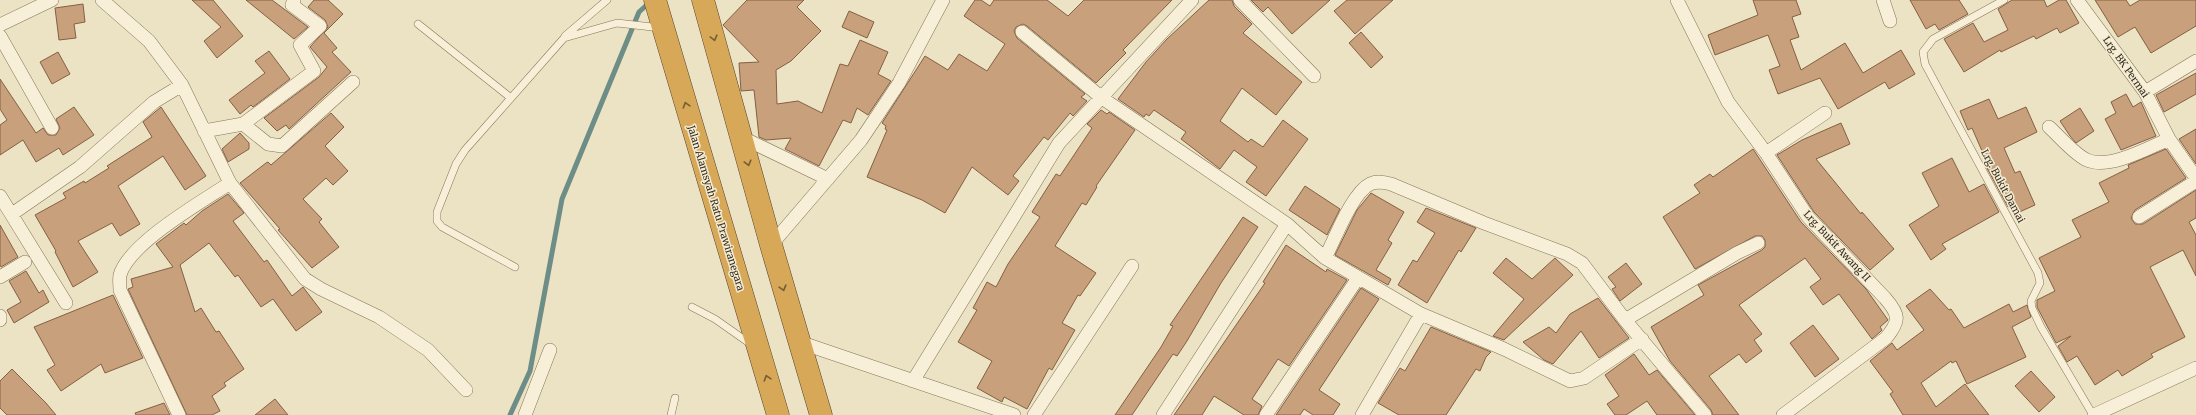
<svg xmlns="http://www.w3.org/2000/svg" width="2196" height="415" viewBox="0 0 2196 415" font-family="Merriweather,serif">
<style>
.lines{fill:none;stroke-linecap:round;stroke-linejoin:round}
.stream{stroke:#6d8d87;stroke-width:5}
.building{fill:#c8a07b;stroke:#846042}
.lane-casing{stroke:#86745b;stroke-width:8}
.street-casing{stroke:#86745b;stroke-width:14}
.highway-casing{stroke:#54422f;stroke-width:23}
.lane{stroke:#f7efd7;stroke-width:7}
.street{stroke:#f7efd7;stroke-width:13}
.highway{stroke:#d7a858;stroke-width:22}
.oneway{stroke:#765e36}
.labels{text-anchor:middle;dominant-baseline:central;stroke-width:3;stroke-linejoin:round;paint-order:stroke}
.street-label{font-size:10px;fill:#362c1f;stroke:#f4ecd3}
</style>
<rect width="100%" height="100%" fill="#ece3c4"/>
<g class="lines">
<!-- stream -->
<path class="stream" d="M510 415 530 371 562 199 639 12 650 2"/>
</g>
<!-- building -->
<path class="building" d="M192 0H213L243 36 217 58 204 41 221 27Z
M246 0H272L308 27 294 39Z
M314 0H328L343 14 324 33 337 48 332 52 351 72 289 129 286 125 277 131 264 118 319 77 327 67 310 47 328 27 325 20 308 7Z
M747 0H804L797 7 821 31 791 61 776 70 777 104 798 101 822 113 840 64 848 66 860 40 888 52 878 74 891 81 868 115 857 108 851 123 843 120 819 166 785 149 791 138 766 140 759 137 754 90 741 91 739 63 759 62 723 25Z
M975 0H981L990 6 994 0H1047L1068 16 1084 0H1172L1123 50 1126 53 1096 83 1027 26 1023 24 1016 27 1014 31 1017 38 1085 94 1081 97 1087 101 1073 116 1070 113 1048 140 1044 137 1013 176 1019 181 1008 195 972 167 945 213 922 200 867 177 887 130 885 129 886 126 882 123 925 56 948 70 959 54 987 71 1005 44 964 16Z
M1209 0H1232L1234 6 1252 24 1243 33 1302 82 1276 115 1242 88 1220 121 1248 142 1251 139 1263 147 1283 120 1308 139 1266 196 1246 182 1257 167 1234 150 1220 169 1181 139 1186 132 1154 110 1149 116 1146 114 1144 117 1118 99 1146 62 1167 39Z
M1251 0H1330L1292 34 1268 7 1263 12Z
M1347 0H1393L1355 34 1334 11Z
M1753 0H1796L1801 14 1792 17 1799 37 1790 40 1801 70 1845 43 1863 73 1901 50 1915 74 1889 89 1885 82 1838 109 1820 78 1778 94 1769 70 1780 66 1768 35 1715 55 1708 35 1758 15Z
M1910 0H1959L1968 14 1939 30 1935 24 1926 29Z
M2012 0H2044L2047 7 2059 0H2066L2079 23 2060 33 2057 28 2036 39 2034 36 2001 52 2000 50 1964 72 1944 39 1973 23 1984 42 2008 30 1998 9Z
M2095 0H2126L2130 6 2140 0H2196V26L2151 53 2135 27 2118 37Z
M83 4 85 22 74 24 76 38 59 40 55 8Z
M849 11 874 22 867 38 842 27Z
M1361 32 1383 57 1371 68 1349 43Z
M269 51 290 79 253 107 251 105 240 114 229 100 265 73 255 61Z
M58 52 70 74 52 84 40 62Z
M2196 73V94L2164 112 2156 95Z
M0 79 36 133 43 128 48 135H56L60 128 56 119 74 107 94 135 63 155 59 148 36 162 23 140 0 155V125L7 120 0 109Z
M2126 94 2133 107 2141 102 2156 136 2121 150 2105 119 2116 113 2111 102Z
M1989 99 1998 119 2026 107 2037 132 2004 148 2015 173 2020 171 2035 205 2015 214 2012 205 2008 207 1988 170 1987 168 1989 167 1972 128 1968 130 1960 111Z
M161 107 206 176 185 190 163 156 118 186 140 224 120 236 112 223 78 241 98 272 73 287 55 252 56 251 35 215 66 198 63 193 84 181 85 183 109 168 107 166 152 137 143 122Z
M2080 108 2094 131 2076 143 2070 136 2060 121Z
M1101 110 1107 114 1109 112 1135 130 1096 186 1097 187 1086 205 1082 203 1055 246 1096 273 1080 296 1078 295 1062 323 1075 330 1052 370 1049 368 1027 409 1004 397 1002 402 977 388 992 361 958 342 977 310 973 308 987 282 996 287 1008 264 1040 217 1032 212 1056 174 1060 176 1092 128 1087 124Z
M331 113 344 127 325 146 348 171 333 185 326 178 303 199 322 219 319 222 339 247 312 268 278 230 280 229 240 183 266 163 268 162 271 165Z
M1841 123 1850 144 1816 159 1861 214 1862 212 1894 249 1870 270 1814 212 1777 155 1802 140Z
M2196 129V164L2179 139Z
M240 133 249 143V149L228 162 222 149Z
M1753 149 1801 222 1866 289 1888 320 1880 327 1882 330 1880 332 1872 339 1839 294 1823 305 1810 287 1821 279 1805 258 1739 305 1762 334 1754 340 1762 351 1746 363 1739 354 1709 376 1739 415H1713L1711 410 1670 361 1651 327 1704 295 1698 285 1762 250 1765 247V240L1762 236H1755L1695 269 1663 217 1700 193 1694 185 1710 174 1713 177Z
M2166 149 2186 178 2135 210 2131 218 2135 224H2143L2196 190V218L2189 222 2196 235V276L2183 250 2150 267 2185 337 2151 354 2153 357 2122 376 2118 370 2095 385 2077 356 2067 362 2058 346 2071 336 2056 343 2037 307V300L2055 291 2039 258 2081 237 2072 220 2109 202 2099 183 2129 168 2128 165Z
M1952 158 1969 192 1984 184 1999 212 1942 244 1946 249 1931 260 1909 225 1939 206 1922 173Z
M1305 186 1340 209 1327 235 1289 210Z
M1371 193 1404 212 1388 240 1392 243 1376 270 1391 279 1388 285 1335 255 1357 210Z
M228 194 244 213 233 221 264 262 267 260 292 296 303 287 322 312 296 331 273 299 261 307 238 275 235 277 209 243 180 265 195 312 201 308 216 332 219 331 244 369 224 383 226 386 212 396 220 411 212 415H187L128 289 133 287 131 279 173 267 156 244 184 223 186 225 202 211Z
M1426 208 1476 228 1461 252 1459 250 1427 303 1398 285 1413 260 1417 262 1435 233 1417 222Z
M1243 217 1258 227 1221 283 1187 341 1177 356 1173 354 1132 415H1115L1161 347 1173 326 1170 325Z
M0 225 18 257 1 267 0 265Z
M1286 245 1326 272 1327 269 1347 280 1289 366 1278 359 1252 399 1262 406 1258 415H1244L1214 396 1202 415H1174L1265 283 1263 282Z
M1506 258 1532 279 1555 258 1573 275 1504 340 1493 336 1524 299 1493 273Z
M1626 263 1642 284 1620 301 1612 289 1616 287 1608 277Z
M26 271 39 293 43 290 49 302 14 323 7 310 21 302 9 281Z
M1361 288 1379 299 1319 390 1340 404 1333 415H1313L1304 409 1300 415H1276Z
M1930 289 1949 310 1951 309 1964 328 2009 304 2013 312 2027 305 2031 317 2012 327 2026 357 1967 384 1956 361 1952 363 1951 361 1921 383 1936 407 1965 384 1989 415H1903L1890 394 1893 392 1870 361 1892 343 1897 350 1924 330 1906 306Z
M113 295 143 358 105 373 101 364 61 391 47 370 55 365 34 327Z
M1598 298 1629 338 1599 358 1581 331 1553 364 1544 360 1523 342 1549 327 1556 333 1570 314Z
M1813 325 1839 359 1815 377 1790 343Z
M1431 327 1491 352 1486 357 1480 371 1476 369 1446 415H1399L1378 403 1400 368 1405 371Z
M1634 354 1649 375 1657 370 1695 415H1657L1647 401 1626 415H1615L1607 404 1619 396 1605 375Z
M12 369 46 403 56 415H7L0 408V381Z
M2031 371 2055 397 2039 412 2015 386Z
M275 399 288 415H255Z
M164 403 170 415H136L135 413Z"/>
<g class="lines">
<!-- lane casing -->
<g class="lane-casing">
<path id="lane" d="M2004 0 1933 39 1923 52 1925 64 2038 273 2040 283 2031 301 2032 308 2041 327 2093 415
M418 24 511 98
M565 36 607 0
M515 267 442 227 437 221V212L456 164 465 150 564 38 617 23 661 28
M692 307 715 319 752 345
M671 415 675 398"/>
</g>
<!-- street casing -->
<g class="street-casing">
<path id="street" d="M102 0 149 41 182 85
M1240 0 1314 76
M1677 0 1728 102 1766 153 1808 217 1885 298C1900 315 1900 321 1886 338L1783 415
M1883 0 1890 21
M2077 0 2145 92 2169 139 2196 178
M0 25 52 0
M1022 32 1102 98 1287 224 1163 415
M0 36 52 128
M2145 92 2196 61
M243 124 314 71 300 45 320 26 292 5 294 0
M2049 127C2059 136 2075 155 2087 160 2109 170 2148 148 2169 139
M204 131 243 124 268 144 282 146 353 82
M741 137 828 179
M1766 153 1825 113
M0 196 66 303
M12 214 80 167 154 102 182 85 230 183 305 279 321 289 379 317 428 350 466 390
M2139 217 2196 181
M1287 224 1325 258 1421 314 1504 349 1570 381 1584 378 1642 339
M771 245 861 140 899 83 943 0
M1325 258C1335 239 1352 193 1370 184 1377 181 1383 182 1391 184L1484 223 1567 254 1582 263 1625 320 1705 415
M0 277 25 262
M0 316V320
M1625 320 1737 253 1758 243
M799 342 1014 415
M913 381 1059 143 1192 0
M179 415 120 290C120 286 119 279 120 275 129 243 203 201 230 183
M525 415 550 350
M1034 415 1132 266
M1266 415 1358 278
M1362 415 1421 314
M2094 415 2196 368"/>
</g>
<!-- highway casing -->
<g class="highway-casing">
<path id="highway" d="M655 0 778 415
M703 0 771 245 821 415"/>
</g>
<!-- lane -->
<use href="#lane" class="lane"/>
<!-- street -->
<use href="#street" class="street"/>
<!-- highway -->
<use href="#highway" class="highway"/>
</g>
<!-- one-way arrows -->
<defs><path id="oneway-chevron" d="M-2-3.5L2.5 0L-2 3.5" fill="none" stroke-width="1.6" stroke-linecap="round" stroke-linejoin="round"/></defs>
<g class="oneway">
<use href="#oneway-chevron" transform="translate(714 38) rotate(75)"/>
<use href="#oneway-chevron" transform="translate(686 105) rotate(-107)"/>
<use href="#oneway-chevron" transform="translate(748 163) rotate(75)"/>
<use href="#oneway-chevron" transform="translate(783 288) rotate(74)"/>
<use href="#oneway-chevron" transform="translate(767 378) rotate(-107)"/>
</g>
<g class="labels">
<!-- street labels -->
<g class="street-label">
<text transform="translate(2126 67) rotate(55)">Lrg. BK Permai</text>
<text transform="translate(2003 186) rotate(62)">Lrg. Bukit Damai</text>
<text transform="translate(716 208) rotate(73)">Jalan Alamsyah Ratu Prawiranegara</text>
<text transform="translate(1837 246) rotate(47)">Lrg. Bukit Awang II</text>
</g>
</g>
</svg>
